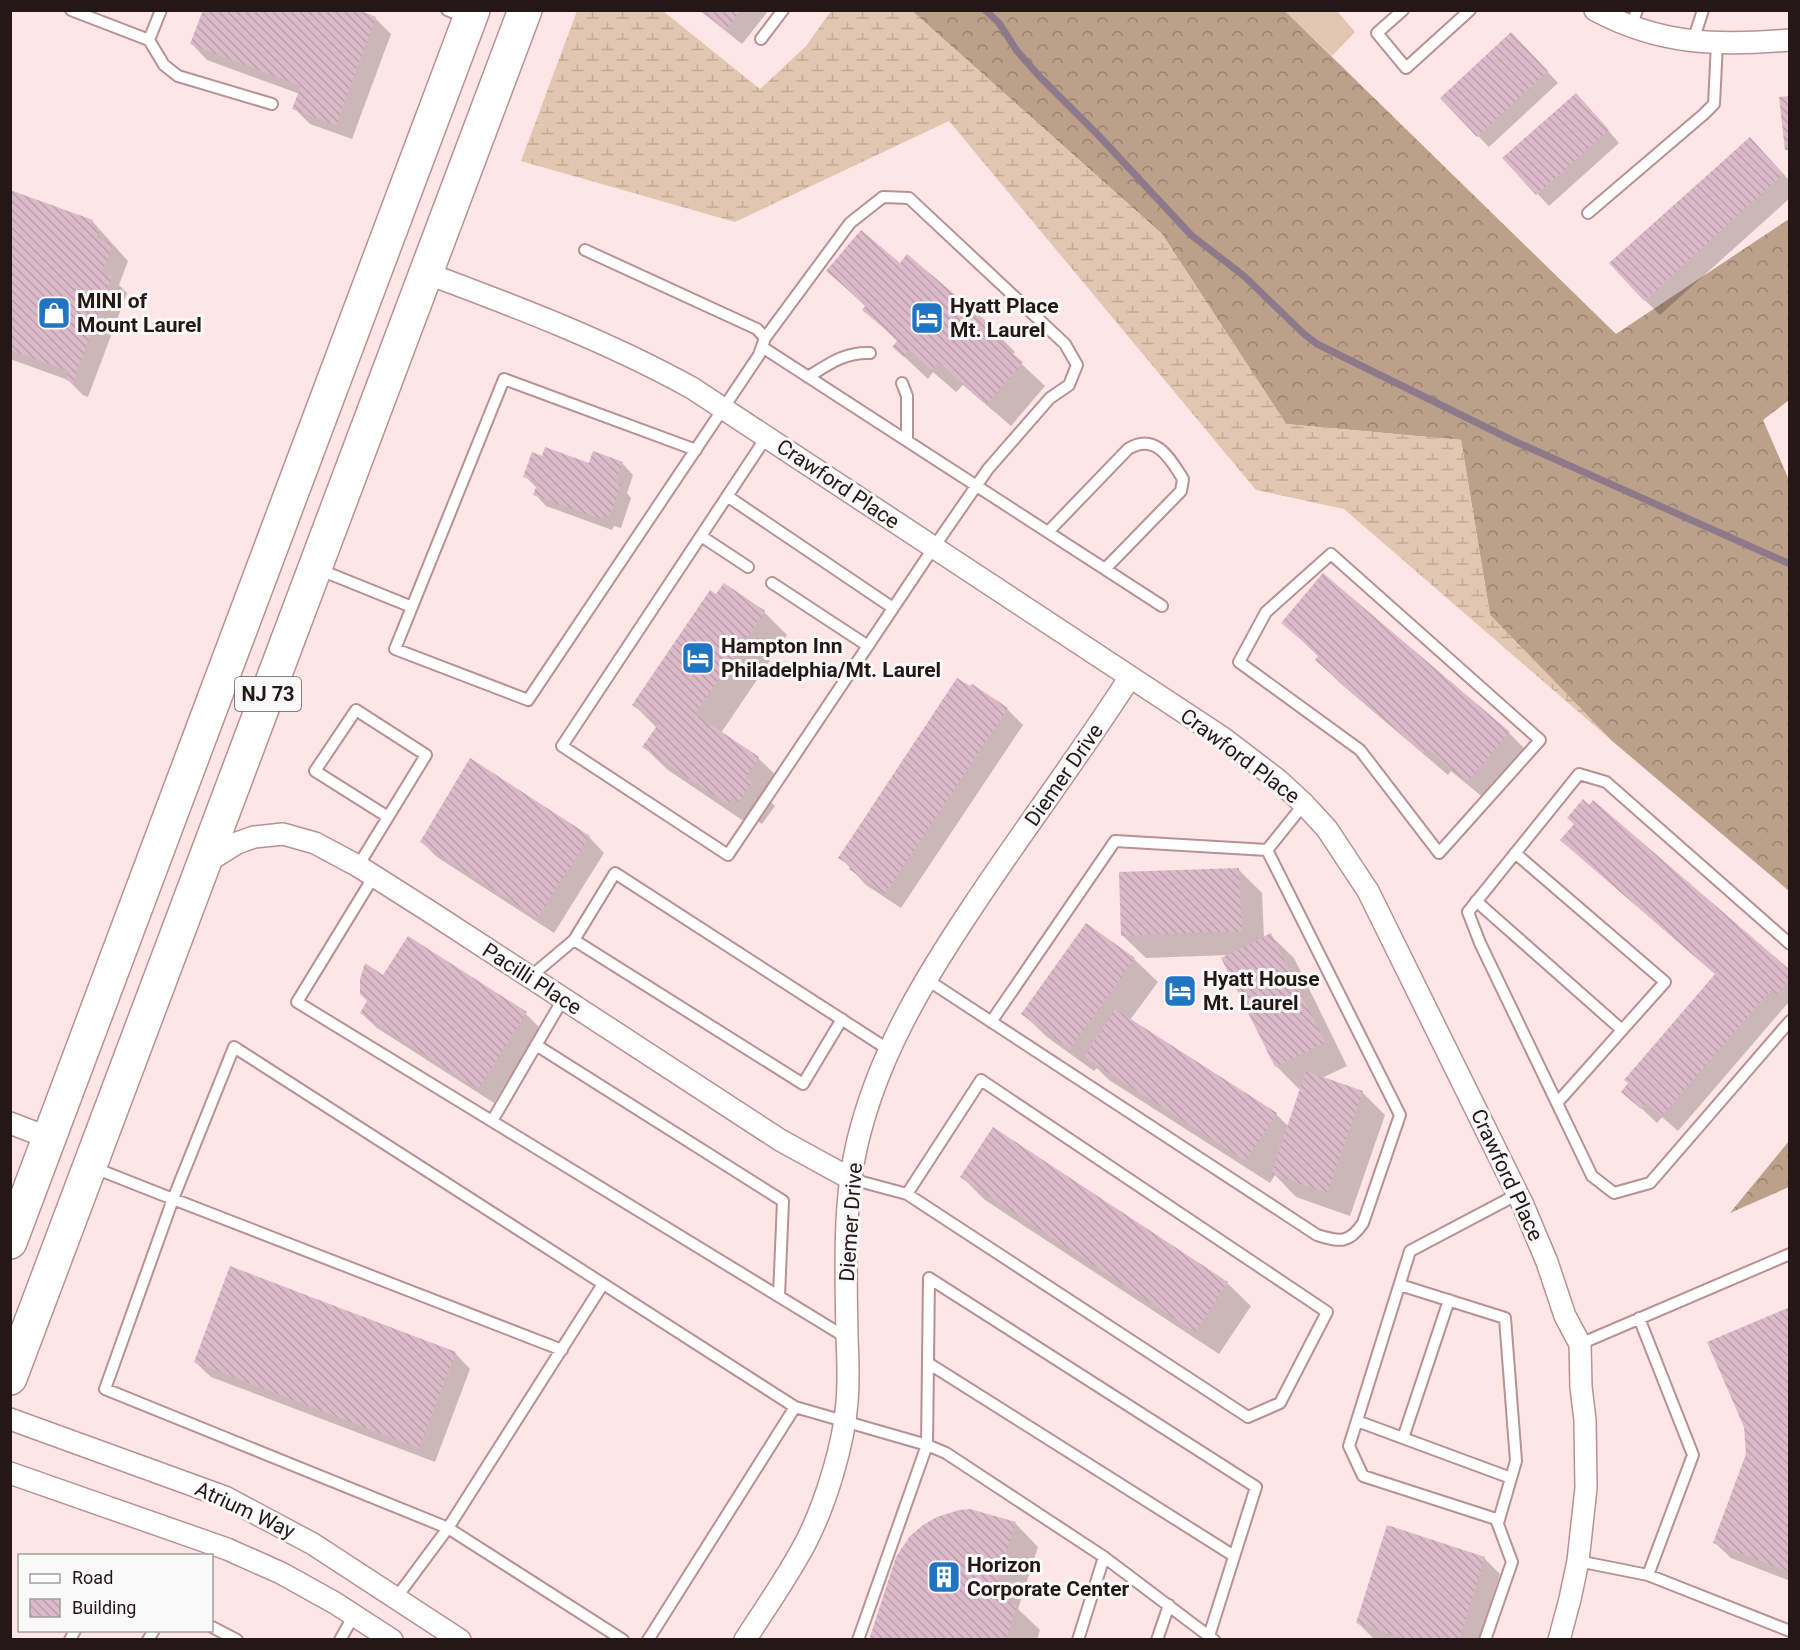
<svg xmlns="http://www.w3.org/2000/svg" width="1800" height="1650" viewBox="0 0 1800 1650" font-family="Roboto,sans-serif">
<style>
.grass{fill:#e1c7b1}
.forest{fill:url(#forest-crowns)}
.wetland{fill:url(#wetland-marsh)}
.shadow{fill:#0003}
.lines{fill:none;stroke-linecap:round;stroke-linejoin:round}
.stream{stroke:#8d798a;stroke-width:7}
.building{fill:url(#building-back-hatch)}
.service-casing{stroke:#b89194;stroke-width:14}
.minor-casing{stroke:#b89194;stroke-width:24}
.trunk-casing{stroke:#b89194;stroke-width:36}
.service{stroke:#fff;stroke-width:10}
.minor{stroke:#fff;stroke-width:21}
.trunk{stroke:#fff;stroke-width:33}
.labels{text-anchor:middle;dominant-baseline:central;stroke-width:6;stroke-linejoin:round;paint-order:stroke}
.shield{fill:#f9f9f9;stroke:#655b5c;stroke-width:1.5}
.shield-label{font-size:20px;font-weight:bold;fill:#251718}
.poi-label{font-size:21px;font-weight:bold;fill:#251718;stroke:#f9f9f9;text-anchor:start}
.street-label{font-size:21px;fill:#251718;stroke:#f9f9f9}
</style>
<defs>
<pattern id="forest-crowns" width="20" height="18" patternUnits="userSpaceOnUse" patternTransform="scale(1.5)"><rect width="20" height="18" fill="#bba18a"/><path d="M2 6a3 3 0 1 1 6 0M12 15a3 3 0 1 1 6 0" fill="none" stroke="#988270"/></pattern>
<pattern id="wetland-marsh" width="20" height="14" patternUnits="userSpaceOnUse" patternTransform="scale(1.5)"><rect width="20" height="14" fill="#e1c7b1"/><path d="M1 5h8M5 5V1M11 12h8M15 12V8" fill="none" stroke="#c1aa98"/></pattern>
<pattern id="building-back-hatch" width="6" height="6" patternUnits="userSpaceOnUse" patternTransform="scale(1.5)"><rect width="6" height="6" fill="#dbb9c9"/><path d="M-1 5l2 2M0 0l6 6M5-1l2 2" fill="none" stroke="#bc9eac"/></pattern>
</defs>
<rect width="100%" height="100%" fill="#fee5e6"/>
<!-- grass -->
<path class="grass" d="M1285 11H1337L1355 32 1332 56Z"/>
<!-- forest -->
<path class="forest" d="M912 11H1285L1616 334 1789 219V400L1763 420 1789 480V891L1611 740 1490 615 1461 440 1286 424 1162 234Z
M1789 1141V1187L1730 1213Z"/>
<!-- wetland -->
<path class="wetland" d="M577 11H663L760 89 806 46 831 11H912L1162 234 1286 424 1461 440 1490 615 1611 740 1344 509 1256 490 949 121 735 222 521 161Z"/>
<!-- shadow -->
<path class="shadow" d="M699 10H769L742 44Z
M375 18 391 34 352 139 310 124 294 108 300 94 207 60 192 44Z
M1523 45 1558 83 1489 147 1478 136Z
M1587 106 1619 143 1549 206 1504 158Z
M1765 154 1790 181V198L1660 315 1645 300Z
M10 191 92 221 128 261 119 285 127 293 88 397 83 395 68 380 10 359Z
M908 256 992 329 1015 352 1012 355 1045 386 1011 426 963 385 956 392 933 372 928 379 894 347 898 342 864 309 866 307 828 271 900 265Z
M543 458 589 465 622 463 633 475 627 493 631 498 621 528 614 526 612 530 546 506 535 494 537 488 525 476Z
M764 612 787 635 721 733 758 758 782 781 769 800 775 806 762 824 756 820 751 826 668 770 644 747 657 728 634 705Z
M1283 622 1509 733 1532 756 1491 804 1451 771 1448 775 1340 683 1317 660 1319 657Z
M972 686 1007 709 1023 725 901 908 866 885 840 857Z
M589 837 604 853 554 933 437 857 422 842Z
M1562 840 1790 972V1006L1787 1004 1678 1131 1662 1117 1657 1123 1623 1091 1716 975Z
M1239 870 1262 893 1264 938 1270 935 1294 958 1347 1066 1322 1078 1362 1092 1385 1115 1350 1216 1296 1197 1275 1175 1270 1183 1109 1080 1097 1068 1094 1071 1047 1037 1023 1014 1134 959 1158 982 1130 1020 1276 1114 1289 1127 1302 1088 1299 1089 1276 1066 1229 955 1146 958 1122 935Z
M384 977 526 1014 541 1029 494 1103 377 1028 361 1013Z
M993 1129 1227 1283 1251 1306 1219 1354 985 1200 962 1177Z
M1790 1309V1581L1731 1558 1715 1543 1748 1455 1745 1427Z
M455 1353 470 1369 435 1462 211 1377 195 1362Z
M1015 1523 1038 1547 1018 1609 1040 1630 1037 1640H871Z
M1484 1558 1500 1574 1479 1640H1377L1373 1638 1358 1623Z"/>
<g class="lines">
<!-- stream -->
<path class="stream" d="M985 10 999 23 1017 51 1039 76 1101 138 1191 235 1244 276 1303 333 1317 344 1514 441 1790 564"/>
</g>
<!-- building -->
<path class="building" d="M203 10H359L376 17 336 125 292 109 301 86 190 44Z
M701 10H741L726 30Z
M1511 32 1548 71 1477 137 1440 98Z
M1576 93 1609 130 1536 195 1502 158Z
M1790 96V150H1785L1779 97Z
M1750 137 1783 174 1644 301 1609 263Z
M10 190 93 220 91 226 100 230 97 238 113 244 102 272 112 276 73 383 66 380 69 371 10 350Z
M861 230 900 263 907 254 993 327 988 332 1023 362 987 404 939 363 932 370 909 350 904 357 892 347 898 340 862 310 866 305 826 271Z
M545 447 589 463 593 451 623 462 615 483 621 485 609 518 602 515 601 519 533 495 538 482 523 477 532 452 542 456Z
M1323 573 1510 732 1467 782 1427 749 1423 753 1315 660 1319 655 1281 623Z
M724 583 765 611 695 714 759 757 746 777 752 782 739 802 732 798 727 804 642 747 659 723 632 705 710 590 716 594Z
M957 678 970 686 972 684 1008 708 885 894 849 869 851 866 838 858Z
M470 758 590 836 537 918 420 842Z
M1583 799 1589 805 1593 800 1790 970V980L1776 995 1771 990 1662 1116 1646 1103 1641 1109 1621 1092 1628 1083 1624 1080 1715 974 1560 840 1574 824 1567 818Z
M1239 868 1242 931 1121 936 1119 872Z
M1086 923 1135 958 1070 1049 1021 1014Z
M1271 933 1325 1043 1275 1067 1221 958Z
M408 936 527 1012 478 1089 360 1013 367 1001 360 994V979L365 963 383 975Z
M1115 1009 1277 1113 1246 1161 1084 1057Z
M1306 1071 1363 1091 1327 1193 1271 1174Z
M993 1127 1228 1282 1195 1332 960 1177Z
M230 1266 456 1352 419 1448 194 1362Z
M1790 1307V1572L1713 1543 1746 1454 1744 1427 1707 1342Z
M970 1509 1016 1522 992 1597 1017 1605 1006 1640H869L896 1557 910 1536 923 1525 937 1517 959 1510Z
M1387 1525 1485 1557 1459 1640H1408L1356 1623Z"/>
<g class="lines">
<!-- service casing -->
<g class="service-casing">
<path id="service" d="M71 10 149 40 164 65 178 76 272 104
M447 10 467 18
M1403 10 1377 33 1406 68 1470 10
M1631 27 1637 10
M761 39 783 10
M149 40 161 10
M1693 41 1703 10
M1588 213 1704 114 1714 104 1717 43
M585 250 757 329 765 338 759 355 528 700 395 649 504 379 696 450
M765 338 850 223 883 197 909 198 1065 344 1077 365 1069 385 1050 398 988 469 934 547 728 855 562 746 767 436
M762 347 1162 606
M808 377C829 364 844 352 870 353
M902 383 907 396V440
M727 496 893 608
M1048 532 1128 449C1155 432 1170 458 1183 479L1181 491 1105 569
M701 536 748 567
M1331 554 1540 740 1439 853 1360 750 1239 662 1266 612Z
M318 569 412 607
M772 583 868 646
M1515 853 1665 982 1557 1103
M358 866 426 755 356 710 315 771 388 817
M374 876 297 1002 847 1338
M1476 901 1622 1030
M574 940 803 1084 842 1019
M1790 944 1606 782 1579 774 1468 912 1480 943 1592 1176 1614 1193 1650 1183 1790 1021
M530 977 574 940 615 873 889 1050
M926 979 1317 1235C1340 1242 1349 1244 1363 1223L1400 1115 1267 850 1304 804
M991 1022 1115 841 1267 850
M536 1045 783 1201 779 1296
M492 1121 563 999
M92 1167 173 1199 234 1047 795 1407
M851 1179 907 1194 1248 1417 1280 1403 1327 1312 981 1080 907 1194
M1400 1285 1505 1318 1516 1461 1498 1523
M1639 1318 1693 1455 1648 1575
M1580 1344 1790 1254
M562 1350 173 1199 105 1389 448 1528 603 1284
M928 1363 1234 1556
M1357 1421 1511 1478
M1403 1438 1449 1300
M1578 1561 1648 1575 1790 1631
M396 1598 448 1528 623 1640
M212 1627 237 1640
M70 1640 75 1630
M148 1640 154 1630
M340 1640 354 1615
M648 1640 795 1407 927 1445 929 1278 1256 1487 1209 1636
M858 1640 927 1445 946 1453 1104 1557 1214 1640
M1078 1640 1104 1557
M1157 1640 1169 1605
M1485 1640 1512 1562 1496 1519 1363 1476 1349 1446 1410 1251 1518 1194"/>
</g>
<!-- minor casing -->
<g class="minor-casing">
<path id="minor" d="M1595 10C1660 45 1718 46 1790 40
M426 273C517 307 607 341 692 388L1223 738 1278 780 1304 804 1327 829 1368 891 1523 1205 1547 1262 1565 1316 1580 1344 1581 1387 1585 1420 1586 1488 1578 1561 1570 1599 1559 1640
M205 863 237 843 254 837 283 834 315 843 358 866 432 913 780 1140 851 1179
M10 1123 49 1138
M10 1419 225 1497 313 1544 460 1640
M10 1473 227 1549 281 1573 335 1603 392 1640
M745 1640C766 1607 789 1575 807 1540 826 1502 844 1444 847 1402 849 1380 848 1359 847 1337 846 1267 842 1193 862 1125 884 1045 927 975 973 906 1024 829 1080 755 1130 677"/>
</g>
<!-- trunk casing -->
<g class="trunk-casing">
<path id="trunk" d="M10 1242 473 10
M10 1378 525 10"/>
</g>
<!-- service -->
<use href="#service" class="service"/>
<!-- minor -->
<use href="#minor" class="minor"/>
<!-- trunk -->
<use href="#trunk" class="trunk"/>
</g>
<!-- icons -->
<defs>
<g id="shop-square" transform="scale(1.725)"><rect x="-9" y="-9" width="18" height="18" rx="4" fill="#2074c2" stroke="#f9f9f9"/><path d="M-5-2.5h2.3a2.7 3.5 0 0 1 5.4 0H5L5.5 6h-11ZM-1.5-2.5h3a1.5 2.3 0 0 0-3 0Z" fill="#fff"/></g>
<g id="hotel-square" transform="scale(1.725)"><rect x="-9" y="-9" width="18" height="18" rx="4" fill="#2074c2" stroke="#f9f9f9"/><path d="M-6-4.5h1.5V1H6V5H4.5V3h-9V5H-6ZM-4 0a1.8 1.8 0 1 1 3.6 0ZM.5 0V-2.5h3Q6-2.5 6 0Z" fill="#fff"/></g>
<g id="building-square" transform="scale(1.725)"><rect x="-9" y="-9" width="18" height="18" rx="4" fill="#2074c2" stroke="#f9f9f9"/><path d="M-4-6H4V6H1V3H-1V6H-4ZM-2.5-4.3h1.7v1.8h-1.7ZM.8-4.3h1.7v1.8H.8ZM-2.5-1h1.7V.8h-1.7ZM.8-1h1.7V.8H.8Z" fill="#fff"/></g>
</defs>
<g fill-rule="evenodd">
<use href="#shop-square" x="54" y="313"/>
<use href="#hotel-square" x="927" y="318"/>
<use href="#hotel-square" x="698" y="658"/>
<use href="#hotel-square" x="1180" y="991"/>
<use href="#building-square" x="944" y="1577"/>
</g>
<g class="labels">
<!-- shield labels -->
<rect class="shield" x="235" y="677" width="66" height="34" rx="4.5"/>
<g class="shield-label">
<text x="268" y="694">NJ 73</text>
</g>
<!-- poi labels -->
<g class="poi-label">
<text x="77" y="301">MINI of<tspan x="77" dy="24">Mount Laurel</tspan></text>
<text x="950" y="306">Hyatt Place<tspan x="950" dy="24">Mt. Laurel</tspan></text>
<text x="721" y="646">Hampton Inn<tspan x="721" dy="24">Philadelphia/Mt. Laurel</tspan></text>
<text x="1203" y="979">Hyatt House<tspan x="1203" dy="24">Mt. Laurel</tspan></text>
<text x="967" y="1565">Horizon<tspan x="967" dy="24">Corporate Center</tspan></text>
</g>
<!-- street labels -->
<g class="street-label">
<text transform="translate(838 484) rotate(34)">Crawford Place</text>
<text transform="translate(1240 756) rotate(37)">Crawford Place</text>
<text transform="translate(1064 775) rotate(-55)">Diemer Drive</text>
<text transform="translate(532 979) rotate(33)">Pacilli Place</text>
<text transform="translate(1507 1175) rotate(65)">Crawford Place</text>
<text transform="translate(851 1222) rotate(-86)">Diemer Drive</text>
<text transform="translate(245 1510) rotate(25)">Atrium Way</text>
</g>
</g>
<!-- border -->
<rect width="1800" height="1650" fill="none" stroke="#251718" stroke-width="24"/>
<!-- legend -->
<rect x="18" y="1554" width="195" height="78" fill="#f9f9f9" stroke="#a49f9f" stroke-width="1.5"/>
<rect x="30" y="1574" width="30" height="9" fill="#ffffff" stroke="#a49f9f" stroke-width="1.5"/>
<text x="72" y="1584" font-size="18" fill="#251718">Road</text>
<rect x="30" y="1599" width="30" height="18" fill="url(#building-back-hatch)" stroke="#a49f9f" stroke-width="1.5"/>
<text x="72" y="1614" font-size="18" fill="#251718">Building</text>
</svg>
